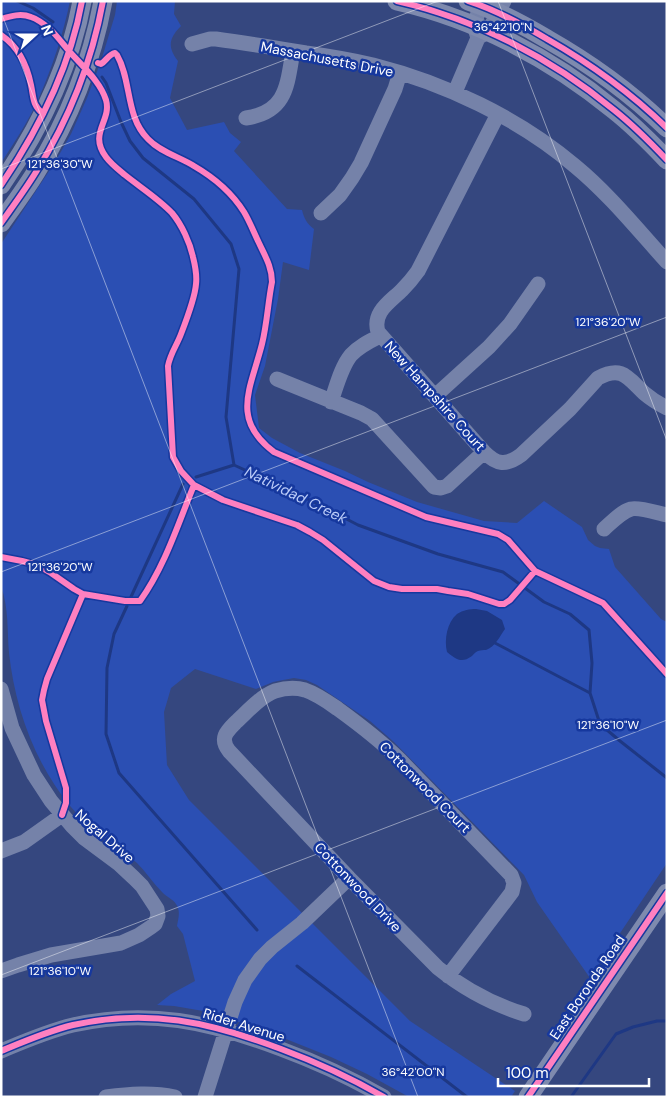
<svg xmlns="http://www.w3.org/2000/svg" width="668" height="1098" viewBox="0 0 668 1098" font-family="'DM Sans',sans-serif">
<style>
.green{fill:#2b4fb3}
.water{fill:#1e3884}
.lines{fill:none;stroke-linecap:round;stroke-linejoin:round}
.stream{stroke:#1e3884;stroke-width:3}
.minor{stroke:#7582a9;stroke-width:15}
.major{stroke:#7e8aae;stroke-width:19}
.cycleway-casing{stroke:#16389e;stroke-width:9}
.cycleway{stroke:#ff80c0;stroke-width:6}
.ticks{fill:none;stroke:#fff;stroke-width:1;stroke-opacity:0.45}
.labels{text-anchor:middle;dominant-baseline:central;stroke-width:5;stroke-linejoin:round;paint-order:stroke}
.street-label{font-size:14px;fill:#fff;stroke:#16389e}
.water-label{font-size:15px;font-style:italic;fill:#bbccf9;stroke:#16389e}
.ticks-label{font-size:12px;text-anchor:middle;fill:#fff;stroke:#16389e;stroke-width:5;stroke-linejoin:round;paint-order:stroke}
</style>
<rect width="100%" height="100%" fill="#35477f"/>
<!-- green -->
<path class="green" d="M1 1H70C63 35 52 68 38 100 28 122 14 143 1 163Z
M117 1H175L174 14 181 26C169 38 167 47 178 61L170 98 187 130 224 122 230 133 241 142 234 151 287 209 302 210C304 218 307 224 314 229L309 270 283 262 278 299 265 366 255 395 259 428 272 438 300 453 345 471 368 482 417 502 484 521 517 523 544 501 582 527 588 540 595 546 600 548 609 549 615 567 661 619 667 622V863L590 978 537 902 524 875 394 742 370 721 317 685 306 680 294 678 283 680 273 682 256 689 195 669 171 688 164 712 167 765 189 800 410 1021 515 1091 511 1097H409L367 1074 331 1057 271 1033 209 1012 174 1006 157 1005 171 994 195 981 183 934 177 926C178 920 180 914 178 908 175 899 167 898 162 892 153 883 146 872 137 863 125 852 111 843 98 833 88 826 79 816 71 807 35 764 15 708 9 653 7 630 9 609 1 586V244L55 162 71 134 87 98 101 61 115 15Z"/>
<!-- water -->
<path class="water" d="M476 609 487 611 502 620 505 629C500 636 495 647 486 650 483 650 481 650 478 651 475 652 474 654 472 656 461 664 456 659 447 652 444 640 447 622 457 614 463 610 470 609 476 609Z"/>
<g class="lines">
<!-- stream -->
<path class="stream" d="M17 1 33 8 53 22
M102 77 106 83 121 122 130 141 143 158 194 199 231 244 239 269 226 417 234 465
M234 465 314 502 358 525 438 554 503 572 544 602 570 614 589 630 592 663 590 693 600 724 620 741 667 778
M196 477 234 465
M130 599 183 484
M127 606 114 634 107 668 106 734 119 773 257 930
M495 643 590 693
M297 966 467 1097
M571 1097 616 1034 633 1027 657 1021H667"/>
<!-- minor -->
<path class="minor" d="M479 37 488 32 504 1
M192 44 210 39H216C246 43 276 48 306 53 328 56 351 60 373 65 444 83 519 118 575 166 609 194 637 229 667 262
M455 92 478 38 474 25 482 1
M498 114 418 271C413 278 408 284 402 290 390 302 372 312 378 332L484 452C497 465 506 466 521 455L570 409 598 378C622 365 628 378 644 393 651 399 659 404 667 408
M246 118C287 112 287 85 293 51
M321 213 340 195 352 178 361 163 395 89 400 73
M277 379 361 413 372 419 434 487 441 488 447 486 484 452
M435 396 489 347 510 324 538 284
M331 402C336 388 341 367 351 355 359 346 370 341 380 336
M604 529C612 522 621 512 631 509 640 507 657 513 667 515
M1 689 12 728 34 775 51 801 72 826 84 838 119 864 134 878 142 886 157 909 158 916 155 924 151 927 139 935 121 943 51 955 18 965 1 971
M1 851 24 842 62 815
M448 976 512 892 514 883 511 875 400 760C381 741 360 725 338 709 328 702 317 694 305 690 295 687 285 688 275 691 260 697 248 711 236 722 227 731 219 738 229 751L349 878 438 968C464 989 492 1004 524 1014
M1 1051C25 1041 48 1031 73 1025 148 1008 210 1022 281 1049 316 1062 351 1078 384 1097
M106 1097C129 1094 152 1092 175 1097
M205 1097 235 1002 245 980 260 959 272 947 302 923 349 878"/>
<!-- major -->
<path class="major" d="M397 1C476 19 551 58 614 110 633 125 650 142 667 160
M468 1C496 10 522 24 547 39 591 64 631 93 667 128
M1 185C39 129 70 68 82 1
M1 223C13 206 25 190 36 172 68 121 92 61 103 1
M528 1097 667 893"/>
<!-- cycleway casing -->
<g class="cycleway-casing">
<path id="cycleway" d="M397 1C476 19 551 58 614 110 633 125 650 142 667 160
M468 1C496 10 522 24 547 39 591 64 631 93 667 128
M1 19C11 16 21 13 31 17 37 19 44 24 50 29 57 36 63 44 70 52 82 66 100 81 106 100 112 121 88 133 106 157 111 164 119 170 125 175 140 187 160 200 172 213 182 225 190 243 193 257 195 265 197 276 196 284 195 298 186 321 181 334 177 345 170 354 168 366L173 457 181 471 194 485 223 500 297 525 310 532 323 540 374 581 389 587 402 589H437L448 591 468 594 499 604H504L510 600 535 571
M1 35C19 47 27 65 31 85 34 99 32 104 43 114
M98 63 101 64C106 61 109 54 115 53L117 55C132 81 125 116 148 139 160 152 180 157 194 166 213 177 232 193 244 212 250 222 254 233 259 243 265 256 272 267 272 282 268 302 267 324 262 344 251 388 230 419 274 452L426 517 498 534 508 540 535 571 603 603 667 674
M1 185C39 129 70 68 82 1
M1 223C13 206 25 190 36 172 68 121 92 61 103 1
M1 557 22 561 37 565 51 573 74 589 83 594 125 601H140C165 566 178 524 194 485
M62 815 66 803V788L46 721 42 700 44 690 47 679 83 594
M1 1051C25 1041 48 1031 73 1025 148 1008 210 1022 281 1049 316 1062 351 1078 384 1097
M528 1097 667 893"/>
</g>
<!-- cycleway -->
<use href="#cycleway" class="cycleway"/>
</g>
<!-- ticks -->
<path class="ticks" d="M498 1 667 441M1 12 418 1097M1 169 438 1M1 572 667 317M1 975 667 720"/>
<g class="labels">
<!-- street labels -->
<g class="street-label">
<text transform="translate(327 59) rotate(11)">Massachusetts Drive</text>
<text transform="translate(435 396) rotate(48)">New Hampshire Court</text>
<text transform="translate(425 787) rotate(45)">Cottonwood Court</text>
<text transform="translate(105 836) rotate(41)">Nogal Drive</text>
<text transform="translate(358 887) rotate(46)">Cottonwood Drive</text>
<text transform="translate(587 987) rotate(-56)">East Boronda Road</text>
<text transform="translate(244 1025) rotate(17)">Rider Avenue</text>
</g>
<!-- water labels -->
<g class="water-label">
<text transform="translate(296 495) rotate(26)">Natividad Creek</text>
</g>
</g>
<g class="ticks-label">
<text x="503" y="31">36°42'10"N</text>
<text x="60" y="168">121°36'30"W</text>
<text x="608" y="326">121°36'20"W</text>
<text x="60" y="571">121°36'20"W</text>
<text x="608" y="729">121°36'10"W</text>
<text x="60" y="975">121°36'10"W</text>
<text x="413" y="1076">36°42'00"N</text>
</g>
<!-- border -->
<rect width="668" height="1098" fill="none" stroke="#ffffff" stroke-width="5"/>
<!-- north arrow -->
<g transform="translate(35 35) rotate(69)" stroke="#16389e" stroke-width="4" paint-order="stroke">
<path d="M0-4L9 19L0 12L-9 19Z" fill="#ffffff"/>
<text y="-8" font-size="14" font-weight="bold" text-anchor="middle" fill="#ffffff">N</text>
</g>
<!-- scale -->
<path d="M498 1078v8h151v-8" fill="none" stroke="#ffffff" stroke-width="2.5"/>
<text x="506" y="1078" font-size="15" fill="#ffffff" stroke="#16389e" stroke-width="4" paint-order="stroke">100 m</text>
</svg>
